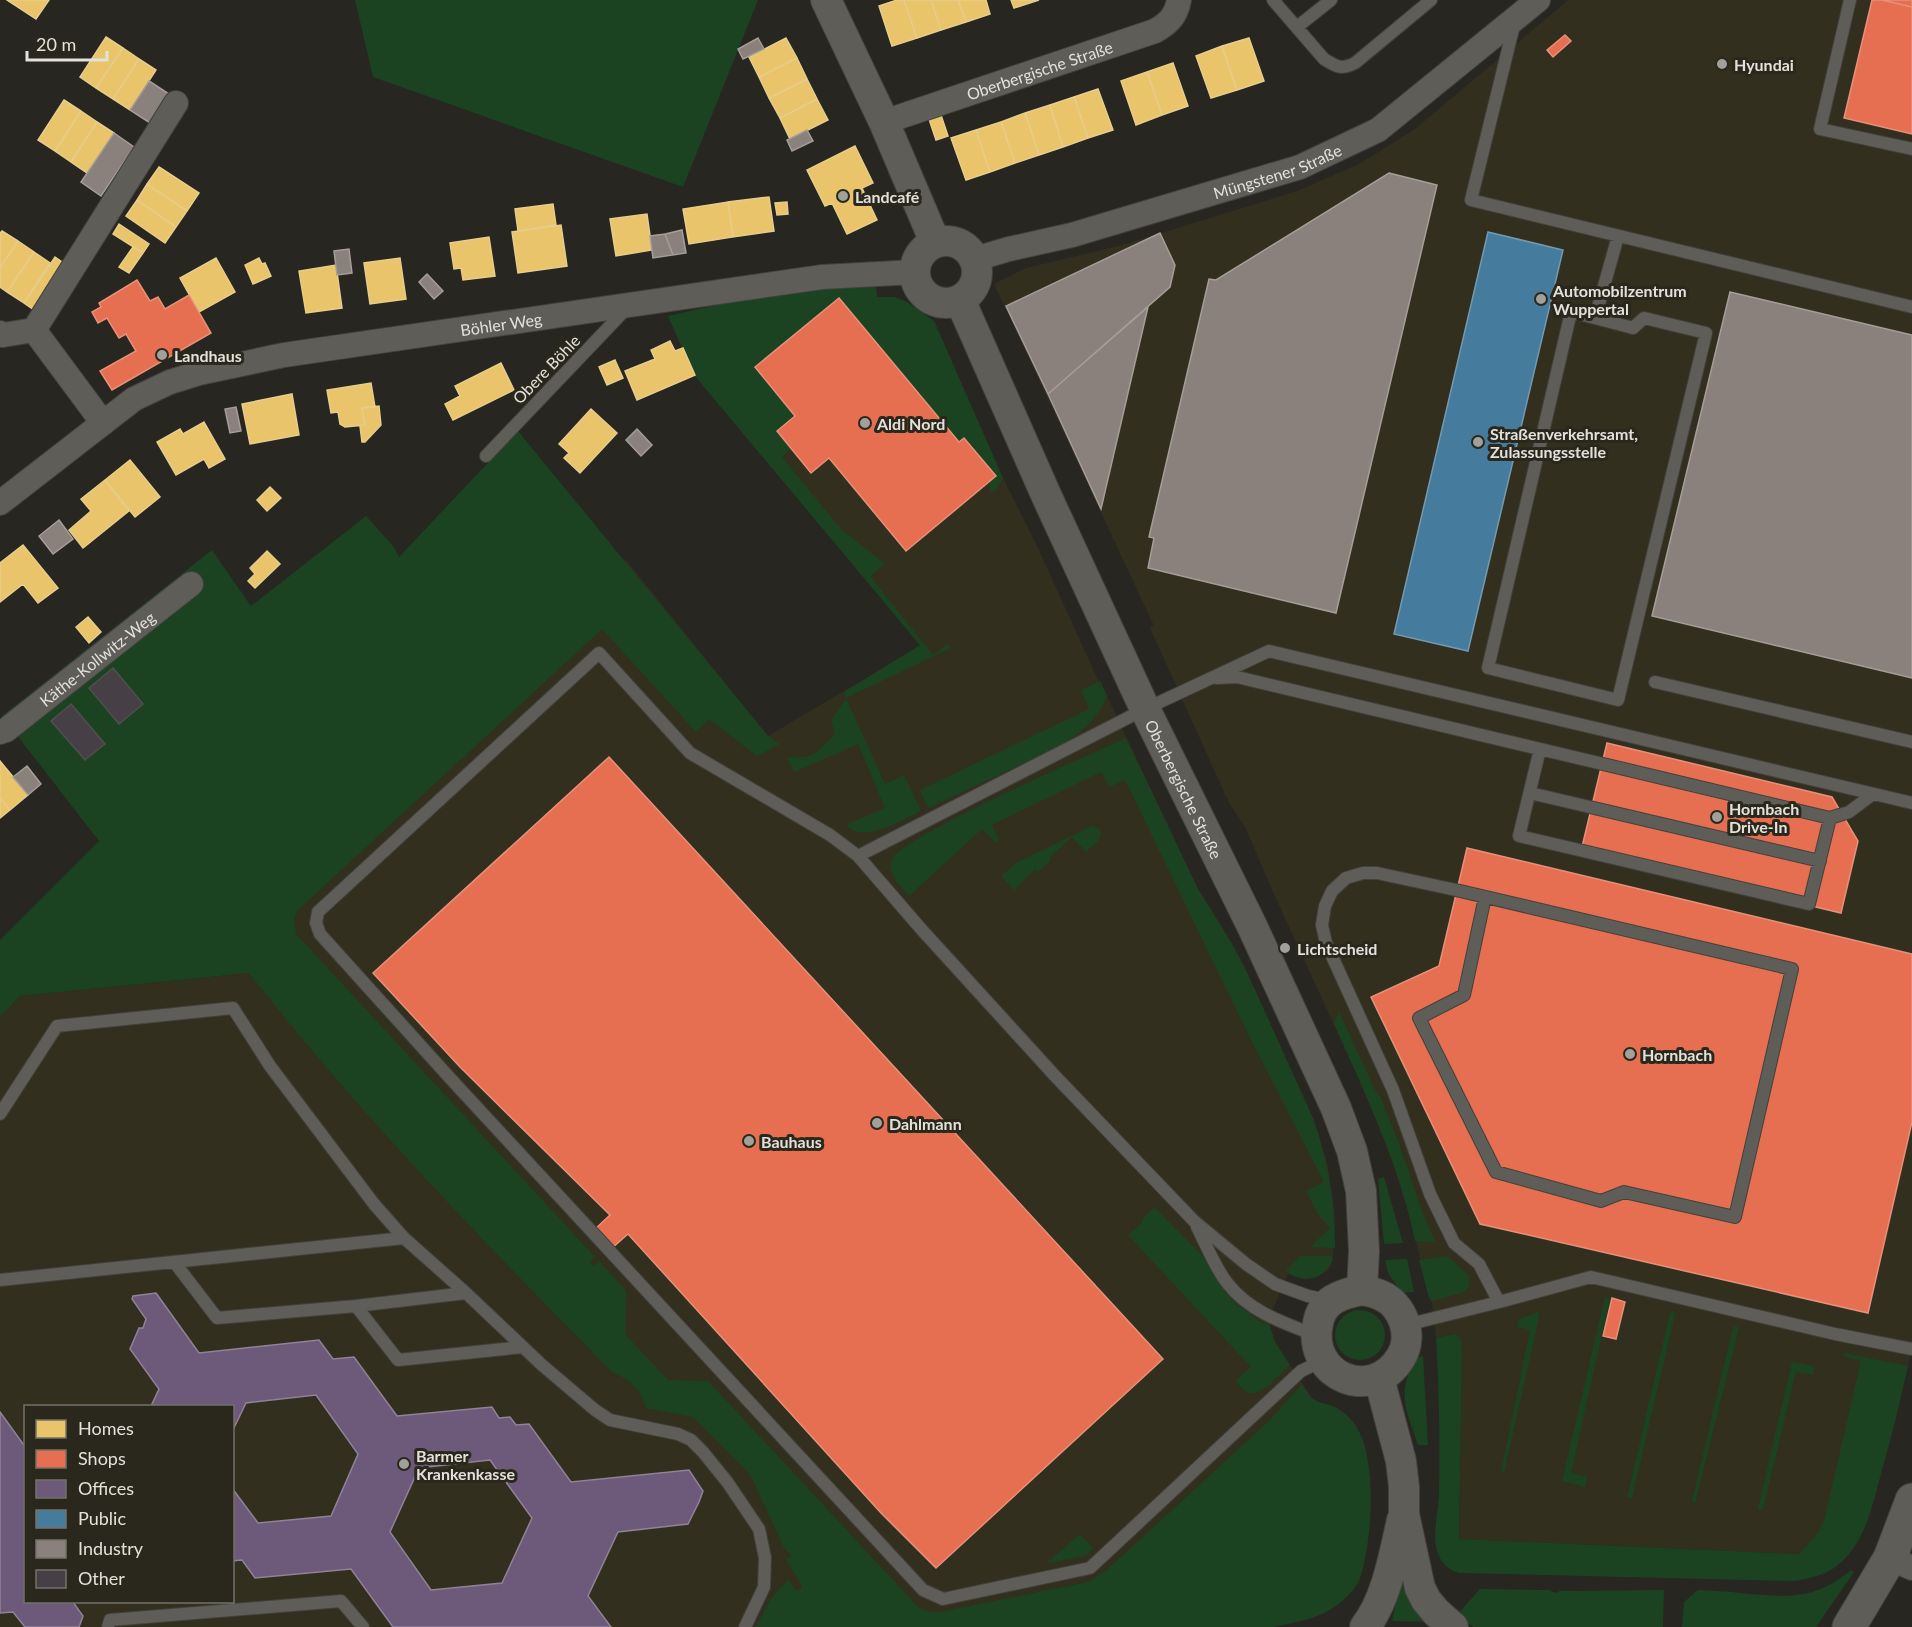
<svg xmlns="http://www.w3.org/2000/svg" width="1912" height="1627" viewBox="0 0 1912 1627" font-family="Lato,sans-serif">
<style>
.built{fill:#322f1f;fill-rule:evenodd}
.green{fill:#1b4322}
.homes{fill:#e9c46a;stroke:#e7cd8c;stroke-width:1.5}
.shops{fill:#e76f51;stroke:#e6917a;stroke-width:1.5}
.offices{fill:#6d597a;stroke:#908297;stroke-width:1.5;fill-rule:evenodd}
.public{fill:#457b9d;stroke:#749aaf;stroke-width:1.5}
.industry{fill:#8a817c;stroke:#a59e98;stroke-width:1.5}
.building{fill:#473f46;stroke:#514f4d;stroke-width:1.5}
.lines{fill:none;stroke-linecap:round;stroke-linejoin:round}
.service-casing{stroke:#42413c;stroke-width:14}
.minor-casing{stroke:#42413c;stroke-width:26}
.tertiary-casing{stroke:#42413c;stroke-width:32}
.secondary-casing{stroke:#42413c;stroke-width:35}
.service{stroke:#5e5d57;stroke-width:12}
.minor{stroke:#5e5d57;stroke-width:24}
.tertiary{stroke:#5e5d57;stroke-width:30}
.secondary{stroke:#5e5d57;stroke-width:33}
.poi-dot{fill:#a1a099;stroke:#2a281d;stroke-width:2}
.labels{text-anchor:middle;dominant-baseline:central;stroke-width:6;stroke-linejoin:round;paint-order:stroke}
.poi-label{font-size:16px;font-weight:bold;fill:#e3e1da;stroke:#2a281d;text-anchor:start}
.street-label{font-size:16px;fill:#e3e1da;stroke:#2a281d}
</style>
<rect width="100%" height="100%" fill="#272620"/>
<!-- built -->
<path class="built" d="M1568 0H1912V1350L1868 1520 1799 1554 1459 1539 1462 1355 1455 1334 1436 1338 1432 1301 1429 1298 1412 1224 1392 1160 1362 1086 1273 892 1246 829 1228 801 1150 628 1154 626 994 284 1026 268 1122 245 1297 191 1359 164 1415 129Z
M876 287 877 297H894L907 302 934 321 1003 478 1039 550 1099 682 1100 681 1198 889 1231 942 1245 968 1313 1118 1327 1163 1333 1199 1335 1224 1333 1258 1331 1266 1327 1271 1316 1277 1302 1278 1288 1274 1273 1309 1270 1326 1275 1342 1312 1398 1319 1403 1338 1408 1353 1421 1364 1443 1367 1458 1106 1627H0V1017L20 996 249 973 267 924 626 560 768 736 920 646 866 579 668 316ZM26 1406H232V1602H26Z"/>
<!-- green -->
<path class="green" d="M355 0H758L683 187 373 77Z
M876 287 877 297H894L907 302 934 321 1003 478 996 490 990 493 989 482 996 476 965 438 959 442 839 298 795 416 777 431 791 448 782 457 841 529 885 564 870 576 933 655 948 644 951 648 846 698 885 784 904 775 921 811C902 820 864 844 846 825L885 808 858 744 794 772 787 757C814 759 816 753 835 734L831 721 846 698 844 692 920 645 694 375 668 316 739 300 823 289Z
M518 431 768 736 780 744 757 756 709 719 696 732 602 629 298 910 294 919 296 934 595 1257 590 1262 593 1266 599 1261 626 1291 625 1334 668 1380 708 1381 918 1607 930 1612H940L1088 1582 1107 1570 1271 1419 1302 1384C1305 1389 1309 1395 1313 1399 1318 1403 1324 1403 1330 1405 1342 1409 1351 1418 1357 1428 1378 1462 1372 1545 1359 1581 1356 1588 1347 1597 1341 1602 1323 1618 1297 1622 1273 1627H756L770 1600 788 1579 796 1591 802 1588 800 1582 787 1562V1558L792 1557 784 1548 750 1474 693 1417 646 1408C641 1390 631 1379 613 1373 487 1245 360 1115 249 973L20 996 0 1017V940L99 841 2 716 212 550 251 606 366 516 393 546 399 557Z
M1100 681 1107 696C1098 719 1082 731 1063 745L928 808 920 790 1089 709 1081 690Z
M1126 738 1198 889 1231 942 1245 968 1313 1118C1328 1160 1335 1202 1335 1248L1310 1247 1330 1228 1317 1213 1306 1191 1324 1182 1251 1040 1125 780 1109 787 1101 772 992 825 999 841 996 843 982 829 909 896C901 886 888 875 891 861 897 838 1094 753 1126 738Z
M1092 826 1099 829C1105 839 1093 845 1086 852L1072 837 1049 858 1051 860 1038 872 1035 869 1014 890 1001 876 1016 863Z
M1339 1012 1378 1096H1380L1399 1144 1420 1206 1435 1242 1415 1241C1400 1165 1365 1094 1334 1023Z
M1384 1177 1403 1243 1384 1244 1378 1179Z
M1154 1207 1203 1256 1223 1290 1236 1304 1259 1321 1270 1326 1275 1342 1290 1365C1280 1373 1261 1399 1247 1392 1243 1390 1240 1385 1236 1382L1237 1379 1251 1367 1128 1235 1143 1222 1142 1220Z
M1300 1256H1329L1333 1258C1327 1279 1301 1286 1286 1270Z
M1448 1256 1469 1276V1286L1464 1292 1432 1301 1429 1298 1419 1260Z
M1407 1259 1414 1292 1402 1293 1388 1273 1385 1260Z
M1605 1297 1610 1298 1571 1473 1587 1477 1585 1487 1562 1481Z
M1335 1335a25 25 0 1 1 50 0a25 25 0 1 1-50 0Z
M1539 1311V1318L1504 1473 1501 1472 1530 1330 1517 1327 1518 1320Z
M1673 1311 1675 1314 1632 1498 1627 1497 1670 1313Z
M1736 1326 1739 1328 1695 1504 1692 1501 1733 1327Z
M1455 1334 1461 1339 1462 1355 1459 1539 1799 1554 1819 1532 1824 1521 1861 1361 1843 1356 1844 1353 1908 1366C1900 1401 1892 1436 1882 1470 1873 1503 1866 1542 1838 1565 1826 1575 1810 1578 1795 1581L1459 1573C1448 1569 1441 1564 1437 1551 1432 1532 1439 1511 1439 1491 1440 1440 1439 1389 1436 1338Z
M1423 1356 1428 1445H1418C1405 1407 1397 1395 1415 1358Z
M1792 1362 1812 1366 1814 1368 1813 1375 1796 1372 1763 1509 1760 1510 1758 1508Z
M1080 1534 1093 1548 1085 1556 1047 1563Z
M1851 1570 1854 1572 1816 1627H1682L1684 1602 1698 1590C1712 1591 1727 1591 1740 1593 1785 1597 1815 1601 1851 1570Z
M1402 1575 1429 1622 1392 1621Z
M1480 1589 1549 1590 1555 1593 1560 1591 1664 1590 1663 1627H1474L1456 1616Z"/>
<!-- homes -->
<path class="homes" d="M7 0H49L36 19Z
M897 0H904L917 38 892 46 879 6Z
M904 0H931L941 30 917 38Z
M931 0H958L966 22 941 30Z
M958 0H986L990 14 966 22Z
M1011 0H1039L1014 8Z
M106 37 123 48 96 88 80 77Z
M786 38 797 58 759 77 749 57Z
M1249 38 1264 81 1237 90 1222 46Z
M1222 46 1237 90 1211 98 1196 56Z
M123 48 139 59 113 99 96 88Z
M797 58 807 79 769 98 759 77Z
M139 59 156 70 130 110 113 99Z
M1173 63 1188 106 1162 115 1147 72Z
M1147 72 1162 115 1136 125 1121 81Z
M807 79 817 99 780 118 769 98Z
M1098 89 1113 130 1088 138 1074 97Z
M1074 97 1088 138 1063 147 1050 105Z
M817 99 828 120 790 139 780 118Z
M64 100 81 111 55 151 38 140Z
M1050 105 1063 147 1039 155 1025 113Z
M81 111 97 122 71 162 55 151Z
M1025 113 1039 155 1015 163 1001 122Z
M941 115 948 136 936 140 929 119Z
M97 122 114 133 87 173 71 162Z
M1001 122 1015 163 990 172 976 130Z
M976 130 990 172 966 180 951 138Z
M855 146 873 183 862 188 877 220 847 234 832 203 825 206 807 170Z
M159 167 199 193 187 211 147 184Z
M147 184 187 211 176 227 137 200Z
M769 197 774 231 733 237 728 202Z
M137 200 176 227 165 243 126 216Z
M728 202 733 237 689 244 683 209Z
M787 202 788 214 777 215 775 203Z
M553 204 556 225 518 231 515 209Z
M647 214 652 250 616 256 610 219Z
M119 224 149 244 143 253 113 234Z
M561 225 567 266 518 273 512 232Z
M2 231 18 241 0 268V233Z
M489 237 495 276 463 280 461 268 454 269 450 243Z
M18 241 34 252 7 292 0 287V268Z
M133 247 143 253 129 273 119 267Z
M34 252 50 263 24 303 7 292Z
M55 257 65 264 34 310 24 303Z
M216 258 235 292 199 312 180 278Z
M259 258 262 264 265 263 271 276 253 284 245 265Z
M400 258 406 299 370 304 364 263Z
M336 265 342 308 306 313 299 271Z
M670 341 675 351 683 348 695 375 637 400 625 371 655 359 651 350Z
M615 360 623 378 607 385 599 367Z
M501 363 514 390 453 420 445 404 460 396 455 386Z
M371 383 375 407 362 408 365 425 345 427 340 424 338 412 331 413 327 390Z
M292 394 299 435 250 444 242 404Z
M379 406 381 425 365 442H362L360 426 365 425 362 408Z
M591 409 617 433 580 473 564 458 569 453 559 444Z
M204 422 225 459 209 468 204 459 176 475 157 442 180 429 183 434Z
M130 460 160 497 135 517 105 480Z
M105 480 129 511 83 548 69 530 91 511 81 499Z
M270 487 281 498 267 511 257 500Z
M23 545 58 588 38 603 23 584 0 602V563Z
M267 551 280 564 255 588 248 581 255 574 250 568Z
M88 617 101 632 89 643 76 627Z
M0 761 28 795 10 810 0 798Z
M0 798 10 810 0 818Z"/>
<!-- shops -->
<path class="shops" d="M1872 0H1882L1912 7V134L1844 118Z
M1882 0H1912V7Z
M1565 35 1571 41 1553 57 1547 50Z
M137 280 150 301 158 297 165 309 189 295 211 333 112 390 100 371 136 351 126 334 119 338 107 318 98 323 92 312 101 307 99 303Z
M839 298 959 442 964 438 996 476 906 551 829 458 811 473 777 431 795 416 755 367Z
M1607 743 1832 797 1858 841 1841 913 1581 851Z
M609 757 1163 1359 936 1568 881 1513 628 1234 611 1249 594 1230 610 1215 460 1067 373 973Z
M1467 848 1912 954V1122L1868 1313 1480 1224 1371 997 1439 966Z
M1612 1298 1625 1302 1616 1339 1603 1336Z"/>
<!-- offices -->
<path class="offices" d="M156 1293 199 1353 319 1340 333 1359 354 1357 397 1416 492 1407 499 1418 510 1417 516 1425 529 1424 571 1482 689 1470 703 1491 699 1502 688 1524 618 1532 588 1596 611 1627H393L351 1569 255 1578 242 1560 232 1561V1488L258 1523 331 1516 358 1454 316 1395 246 1403 232 1432V1406H151L159 1389 130 1349 139 1328H143L146 1319 132 1299 133 1296ZM490 1460 532 1518 502 1583 431 1590 390 1532 419 1468Z
M0 1412 26 1448V1602H73L83 1616 79 1627H25L13 1612 0 1613Z"/>
<!-- public -->
<path class="public" d="M1488 232 1563 250 1468 651 1394 634Z"/>
<!-- industry -->
<path class="industry" d="M758 38 764 49 743 59 738 49Z
M149 81 169 94 150 123 130 110Z
M807 130 813 141 792 151 787 140Z
M114 133 134 147 101 196 81 182Z
M1389 173 1437 185 1336 613 1148 568 1154 538 1149 537 1209 279 1216 280Z
M682 230 686 253 673 255 665 234Z
M1160 233 1175 265 1170 287 1048 394 1006 306Z
M665 234 673 255 653 258 650 236Z
M349 249 352 273 337 275 334 251Z
M427 274 443 291 434 299 419 282Z
M1730 292 1912 335V678L1652 616Z
M1148 307 1101 509 1048 394Z
M236 407 241 431 230 433 225 409Z
M637 429 652 445 641 456 626 440Z
M59 520 73 539 53 554 39 536Z
M27 766 41 784 28 795 13 777Z"/>
<!-- building -->
<path class="building" d="M113 668 143 704 119 724 89 688Z
M71 704 105 744 85 760 51 721Z"/>
<g class="lines">
<!-- service casing -->
<g class="service-casing">
<path id="service" d="M1273 0 1324 59C1337 67 1341 70 1355 63L1431 0
M1850 0 1820 129 1912 149
M1515 21 1471 200 1912 307
M1297 27 1331 0
M1595 318 1633 328 1644 318 1706 333 1618 700 1488 668 1571 312 1595 318 1618 236
M486 456 627 308
M1217 678 1237 677 1830 818 1809 904 1519 836 1540 749
M1655 682 1912 742
M1530 793 1820 861
M1830 818 1849 812 1873 794
M858 856 1145 709 1269 651 1912 803
M1485 897 1464 995 1419 1018 1496 1172 1601 1201 1624 1192 1735 1217 1792 969 1456 890 1377 873H1363L1346 878 1332 891 1325 906 1322 925 1326 943 1393 1090 1430 1194 1454 1243 1479 1264 1499 1302
M0 1114 57 1026 233 1008 270 1066 374 1204 404 1238 466 1293 542 1365 595 1410 610 1420 678 1434 691 1440 703 1452 728 1483 759 1529 765 1558 764 1587 745 1627
M1197 1227C1207 1246 1215 1268 1228 1284 1250 1312 1284 1323 1315 1335
M175 1263 217 1318 356 1306 466 1293
M0 1280 404 1238
M356 1306 398 1360 523 1347
M1406 1325 1499 1302 1591 1277 1835 1334 1912 1349
M1322 1361 1301 1371 1090 1568 943 1599 923 1590 449 1077 320 934 316 923 318 912 599 653 690 753 830 835 858 856 922 930 1056 1077 1194 1221 1246 1264 1275 1284 1308 1296 1328 1300
M108 1627 110 1620 341 1601 363 1627"/>
</g>
<!-- minor casing -->
<g class="minor-casing">
<g id="minor">
<path id="s1" d="M884 122 1155 31C1169 23 1176 16 1179 0"/>
<path id="s2" d="M975 259 1009 249 1072 235 1300 167 1378 130 1538 0"/>
<path d="M34 330 176 103"/>
<path d="M0 333 3 335 34 330 103 423"/>
<path id="s3" d="M0 503 134 399 170 382 199 373 284 355 822 277 915 272"/>
<path id="s4" d="M0 732 6 730 191 584"/>
<path d="M1890 1558 1912 1568"/>
</g>
</g>
<!-- tertiary casing -->
<g class="tertiary-casing">
<g id="tertiary">
<path d="M826 0 884 122 935 242"/>
<circle cx="946" cy="272" r="31"/>
<path id="s5" d="M960 300 1047 497 1145 709 1252 926 1336 1108 1352 1151 1361 1191 1364 1251 1362 1290"/>
<path d="M1362 1290C1367 1291 1374 1292 1380 1295 1403 1304 1414 1336 1401 1357 1373 1404 1306 1377 1318 1323 1322 1300 1341 1294 1362 1290Z"/>
<path d="M1379 1378 1401 1461 1404 1487V1514L1420 1588 1426 1600 1436 1612 1453 1627"/>
<path d="M1365 1627C1387 1599 1394 1554 1402 1520"/>
</g>
</g>
<!-- secondary casing -->
<g class="secondary-casing">
<path id="secondary" d="M1849 1627 1890 1558 1912 1500"/>
</g>
<!-- service -->
<use href="#service" class="service"/>
<!-- minor -->
<use href="#minor" class="minor"/>
<!-- tertiary -->
<use href="#tertiary" class="tertiary"/>
<!-- secondary -->
<use href="#secondary" class="secondary"/>
</g>
<!-- markers -->
<g class="poi-dot">
<circle cx="1722" cy="64" r="6"/>
<circle cx="843" cy="196" r="6"/>
<circle cx="1541" cy="299" r="6"/>
<circle cx="162" cy="355" r="6"/>
<circle cx="865" cy="423" r="6"/>
<circle cx="1478" cy="442" r="6"/>
<circle cx="1717" cy="817" r="6"/>
<circle cx="1285" cy="948" r="6"/>
<circle cx="1630" cy="1054" r="6"/>
<circle cx="877" cy="1123" r="6"/>
<circle cx="749" cy="1141" r="6"/>
<circle cx="404" cy="1464" r="6"/>
</g>
<g class="labels">
<!-- poi labels -->
<g class="poi-label">
<text x="1734" y="64">Hyundai</text>
<text x="855" y="196">Landcafé</text>
<text x="1553" y="290">Automobilzentrum<tspan x="1553" dy="18">Wuppertal</tspan></text>
<text x="174" y="355">Landhaus</text>
<text x="877" y="423">Aldi Nord</text>
<text x="1490" y="433">Straßenverkehrsamt,<tspan x="1490" dy="18">Zulassungsstelle</tspan></text>
<text x="1729" y="808">Hornbach<tspan x="1729" dy="18">Drive-In</tspan></text>
<text x="1297" y="948">Lichtscheid</text>
<text x="1642" y="1054">Hornbach</text>
<text x="889" y="1123">Dahlmann</text>
<text x="761" y="1141">Bauhaus</text>
<text x="416" y="1455">Barmer<tspan x="416" dy="18">Krankenkasse</tspan></text>
</g>
<!-- street labels -->
<g class="street-label">
<text stroke="none"><textPath href="#s1" startOffset="164">Oberbergische Straße</textPath></text>
<text stroke="none"><textPath href="#s2" startOffset="315">Müngstener Straße</textPath></text>
<text stroke="none"><textPath href="#s3" startOffset="546">Böhler Weg</textPath></text>
<text transform="translate(546 369) rotate(-46)">Obere Böhle</text>
<text stroke="none"><textPath href="#s4" startOffset="122">Käthe-Kollwitz-Weg</textPath></text>
<text stroke="none"><textPath href="#s5" startOffset="538">Oberbergische Straße</textPath></text>
</g>
</g>
<!-- legend -->
<rect x="24" y="1405" width="210" height="198" fill="#2a281d" stroke="#747269" stroke-width="1.5"/>
<rect x="36" y="1420" width="30" height="18" fill="#e9c46a" stroke="#747269" stroke-width="1.5"/>
<text x="78" y="1435" font-size="18" fill="#e3e1da">Homes</text>
<rect x="36" y="1450" width="30" height="18" fill="#e76f51" stroke="#747269" stroke-width="1.5"/>
<text x="78" y="1465" font-size="18" fill="#e3e1da">Shops</text>
<rect x="36" y="1480" width="30" height="18" fill="#6d597a" stroke="#747269" stroke-width="1.5"/>
<text x="78" y="1495" font-size="18" fill="#e3e1da">Offices</text>
<rect x="36" y="1510" width="30" height="18" fill="#457b9d" stroke="#747269" stroke-width="1.5"/>
<text x="78" y="1525" font-size="18" fill="#e3e1da">Public</text>
<rect x="36" y="1540" width="30" height="18" fill="#8a817c" stroke="#747269" stroke-width="1.5"/>
<text x="78" y="1555" font-size="18" fill="#e3e1da">Industry</text>
<rect x="36" y="1570" width="30" height="18" fill="#473f46" stroke="#747269" stroke-width="1.5"/>
<text x="78" y="1585" font-size="18" fill="#e3e1da">Other</text>
<!-- scale -->
<path d="M27 51v9h80v-9" fill="none" stroke="#e3e1da" stroke-width="3"/>
<text x="36" y="51" font-size="18" fill="#e3e1da" stroke="#2a281d" stroke-width="4.5" paint-order="stroke">20 m</text>
</svg>
